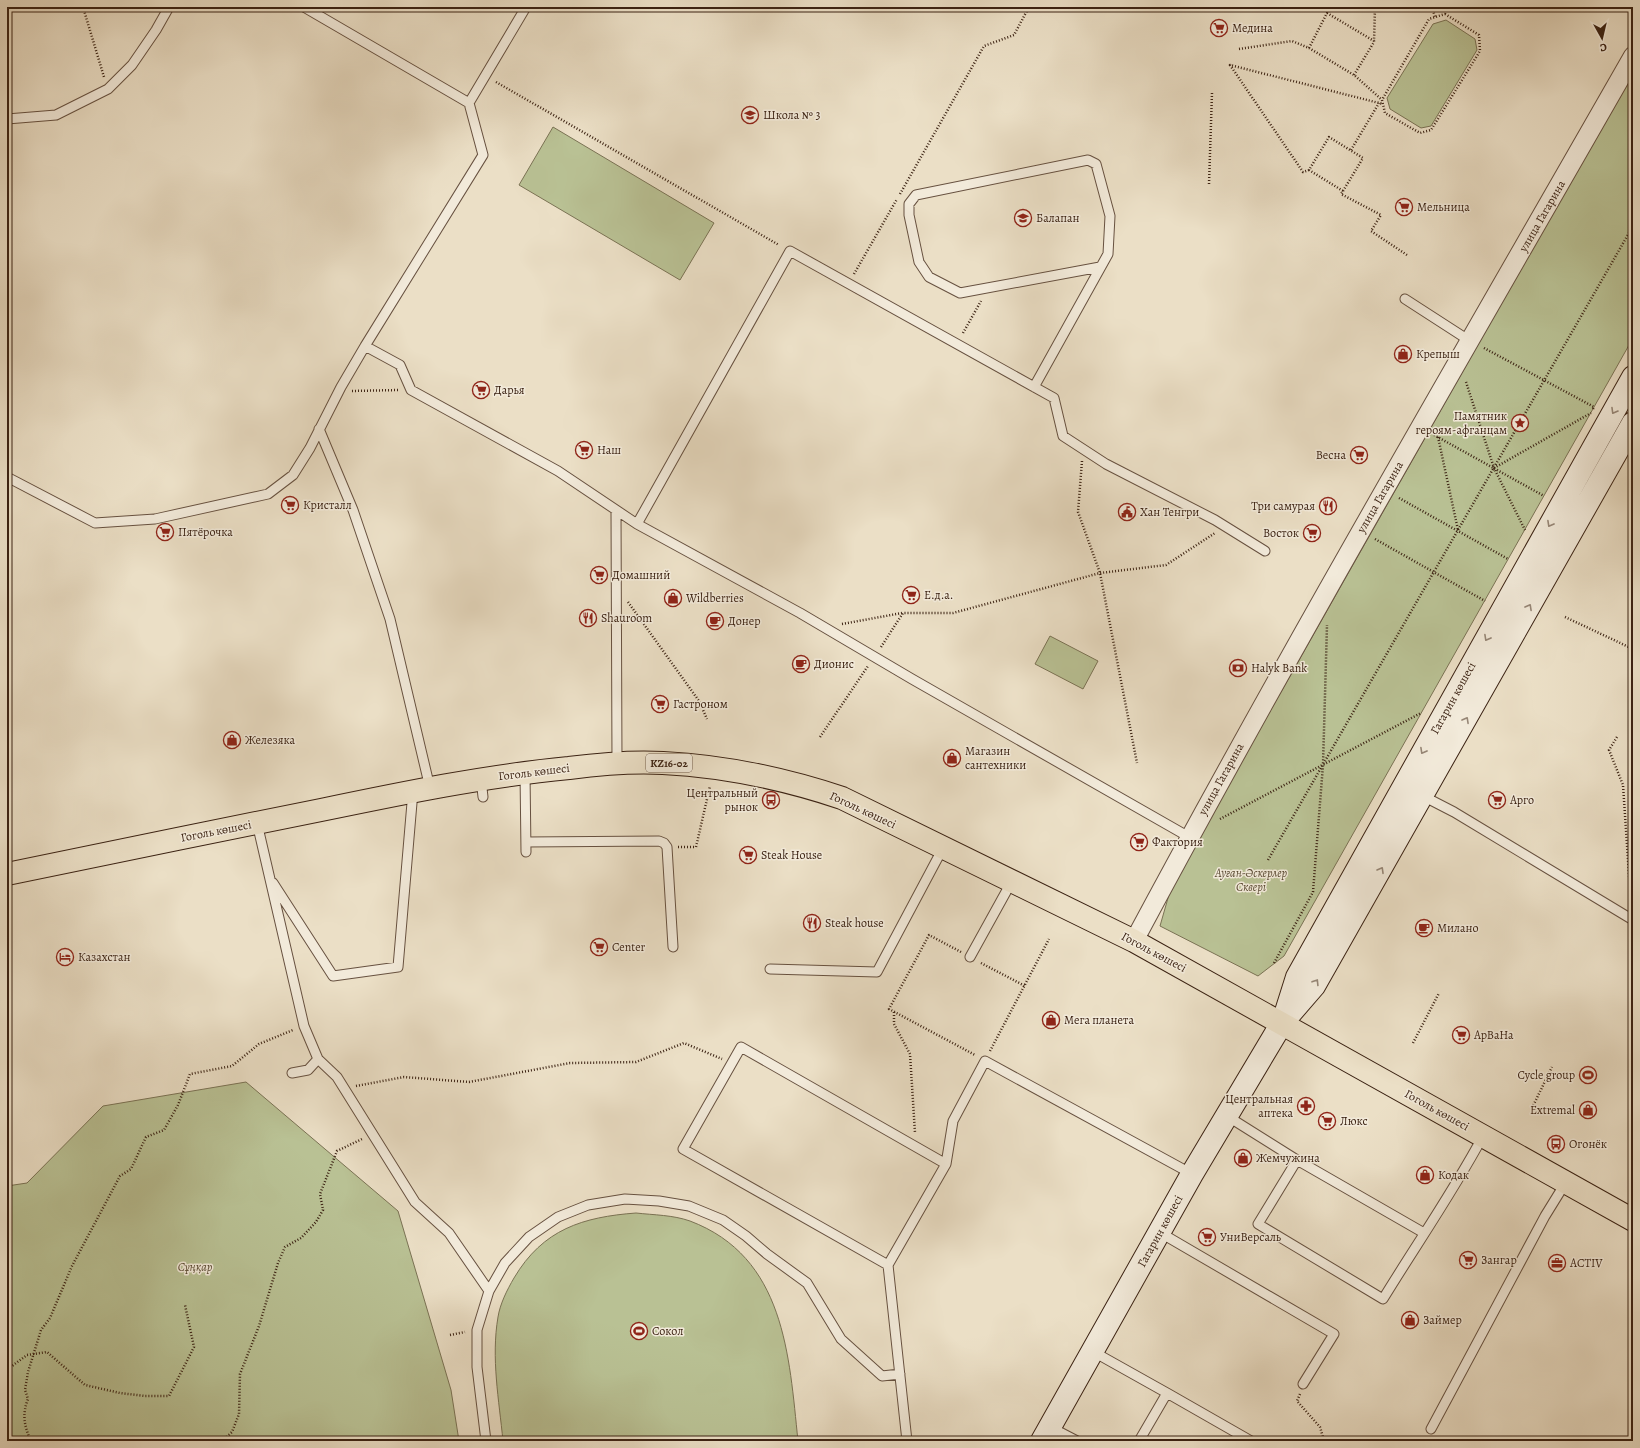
<svg xmlns="http://www.w3.org/2000/svg" width="1640" height="1448" viewBox="0 0 1640 1448" font-family="Alegreya,serif">
<style>
.green{fill:#b9c194;stroke:#7a7254}
.lines{fill:none;stroke-linecap:round;stroke-linejoin:round}
.lane-casing{stroke:#675140;stroke-width:11}
.street-casing{stroke:#675140;stroke-width:20}
.secondary-casing{stroke:#3b2213;stroke-width:24}
.primary-casing{stroke:#3b2213;stroke-width:24}
.path{stroke:#3b2213;stroke-width:2.5;stroke-dasharray:1 2;stroke-linecap:butt}
.lane{stroke:#f2eada;stroke-width:9}
.street{stroke:#f2eada;stroke-width:18}
.secondary{stroke:#f2eada;stroke-width:22}
.primary{stroke:#ebdfc6;stroke-width:22}
.oneway{stroke:#968676}
.labels{text-anchor:middle;dominant-baseline:central;stroke-width:3;stroke-linejoin:round;paint-order:stroke}
.shield{fill:#f2eada;stroke:#725e4f;stroke-width:1}
.shield-label{font-size:11px;font-weight:bold;fill:#3b2213}
.poi-label{font-size:12px;fill:#3b2213;stroke:#f2eada;text-anchor:start}
.street-label{font-size:12px;fill:#3b2213;stroke:#f2eada}
.park-label{font-size:12px;font-style:italic;fill:#5a4a33;stroke:#f2eada}
</style>
<rect width="100%" height="100%" fill="#ebdfc6"/>
<filter id="stains"><feTurbulence type="fractalNoise" baseFrequency=".005" numOctaves="4"/><feColorMatrix values="0 0 0 0 .2 0 0 0 0 .09 0 0 0 0 .02 0 0 0 .5 -.17"/></filter>
<radialGradient id="worn" r=".72"><stop offset=".6" stop-color="#630" stop-opacity="0"/><stop offset="1" stop-color="#630" stop-opacity=".3"/></radialGradient>
<!-- green -->
<path class="green" d="M1446 20 1475 39 1477 50 1431 126 1421 128 1390 109 1387 98 1433 24Z
M1633 71V338L1284 956 1258 976 1160 926 1172 884Z
M553 127 714 223 680 280 519 185Z
M1050 636 1098 661 1083 689 1035 664Z
M246 1082 398 1211 451 1390 459 1441H7V1186L27 1183 103 1106Z
M636 1213C654 1215 673 1215 690 1221 785 1257 789 1355 798 1441H503C499 1400 491 1358 498 1317 500 1304 507 1290 514 1278 543 1229 583 1217 636 1213Z"/>
<g class="lines">
<!-- lane casing -->
<g class="lane-casing">
<path id="lane" d="M469 103 526 7
M7 119 56 115 108 89 132 65 156 30 169 7
M1405 299 1470 341
M365 346 400 365 411 390 558 471 637 524 800 613 912 679 1189 837
M1034 387 1108 254 1110 216 1096 164 1088 160 916 195 909 204V215L919 262 929 277 960 293 1100 267
M319 429 353 510 390 619 430 788
M7 477 95 523 155 519 268 494 293 475 310 448 341 387 365 346 483 155 469 103 304 7
M616 511 617 763
M637 524 790 251 1054 398 1063 436 1106 464 1215 520 1265 551
M525 773 526 852
M481 779 483 797
M1421 795 1454 812 1633 920
M257 823 304 1026 318 1059 337 1077 415 1202 449 1233 489 1291
M526 842 659 841 664 843 667 847 673 947
M273 883 333 976 398 967 413 791
M970 957 1012 881
M770 969 877 972 943 848
M292 1073 308 1070 318 1059
M1227 1116 1297 1160 1424 1233
M1297 1160 1258 1224 1383 1299C1416 1245 1453 1192 1483 1136
M946 1164 953 1121 985 1061 1192 1174
M1159 1232 1334 1334 1303 1384
M888 1265 683 1149 741 1047 946 1164 888 1265 907 1441
M1092 1351 1167 1393
M1050 1427 1077 1441
M1431 1429 1545 1216 1566 1182
M486 1441 477 1367V1330L489 1291 505 1263 529 1237 558 1217 588 1205 625 1199 659 1201 689 1206 723 1220 746 1236 767 1254 807 1283 841 1339 882 1376 900 1374
M1139 1441 1167 1393 1251 1441"/>
</g>
<!-- street casing -->
<g class="street-casing">
<path id="street" d="M1134 941C1294 642 1465 350 1633 56"/>
</g>
<!-- secondary casing -->
<g class="secondary-casing">
<path id="secondary" d="M1285 1015 1297 977 1633 377
M1042 1441 1192 1174 1282 1023 1314 986 1633 423"/>
</g>
<!-- primary casing -->
<g class="primary-casing">
<path id="primary" d="M7 874C112 852 216 831 321 810 403 793 485 776 569 768 600 764 631 761 663 763 723 766 785 779 842 798L1134 941 1633 1220"/>
</g>
<!-- path -->
<path class="path" d="M83 7 104 77
M1432 7 1435 17
M1327 13 1374 41
M1445 14 1479 35 1480 51 1431 130 1420 133 1385 113 1382 100 1429 19Z
M1309 48 1327 13 1335 7
M1239 49 1292 41 1309 48 1354 75 1382 100
M1354 75 1374 42 1375 7
M496 82 779 245
M1351 150 1379 103
M1309 170 1303 172 1230 65 1383 104
M1209 184 1212 93
M1343 191 1363 158 1329 137 1309 170 1343 191 1341 194 1381 215 1371 231 1407 255
M900 194 984 46 1014 35 1029 7
M854 274 897 199
M963 333 981 301
M1484 348 1594 407 1593 409
M1466 382 1494 468 1525 530
M352 391 398 390
M1434 435 1544 496
M1438 437 1458 530
M1082 461 1078 512 1100 573 1137 763
M1494 468 1591 413
M1399 498 1508 559
M1375 539 1485 601
M628 602 699 701 707 719
M1565 617 1633 649
M842 624 902 613
M881 647 903 613H953L1100 573 1166 565 1215 533
M820 737 868 666
M1617 737 1609 750 1623 785 1631 905
M1220 819 1421 713
M678 847H696L710 786
M1268 860 1633 226
M961 952 929 935 889 1009 975 1055
M981 963 1025 986
M1274 963 1313 892 1323 765 1327 625
M894 1012V1024L910 1054 915 1133
M1413 1043 1439 993
M990 1051 1049 939
M356 1086 404 1077 469 1082 570 1063 636 1062 684 1043 722 1059
M1532 1108 1552 1067
M450 1335 465 1332
M7 1364 12 1366 27 1355 47 1352 85 1385 120 1393 145 1396H169L194 1347 185 1305
M1300 1394 1297 1401 1320 1427 1324 1441
M31 1441C24 1426 22 1414 28 1399L25 1390 28 1372 41 1330 50 1318 72 1266 120 1176 131 1169 146 1137 164 1130 178 1105 190 1074 232 1066 259 1044 293 1030
M222 1441 232 1432 239 1414 240 1374 259 1326 278 1263 285 1247 301 1238 316 1222 323 1210 320 1194 337 1151 362 1139"/>
<!-- lane -->
<use href="#lane" class="lane"/>
<!-- street -->
<use href="#street" class="street"/>
<!-- secondary -->
<use href="#secondary" class="secondary"/>
<!-- primary -->
<use href="#primary" class="primary"/>
</g>
<!-- one-way arrows -->
<defs><path id="oneway-chevron" d="M-2-3.5L2.5 0L-2 3.5" fill="none" stroke-width="1.6" stroke-linecap="round" stroke-linejoin="round"/></defs>
<g class="oneway">
<use href="#oneway-chevron" transform="translate(1614 411) rotate(120)"/>
<use href="#oneway-chevron" transform="translate(1550 524) rotate(119)"/>
<use href="#oneway-chevron" transform="translate(1529 607) rotate(-61)"/>
<use href="#oneway-chevron" transform="translate(1487 638) rotate(119)"/>
<use href="#oneway-chevron" transform="translate(1466 720) rotate(-61)"/>
<use href="#oneway-chevron" transform="translate(1423 751) rotate(119)"/>
<use href="#oneway-chevron" transform="translate(1381 870) rotate(-60)"/>
<use href="#oneway-chevron" transform="translate(1316 982) rotate(-58)"/>
</g>
<!-- icons -->
<defs>
<g id="supermarket-ring" transform="scale(0.9)"><circle r="9.5" fill="#f2eada" stroke="#8f2418" stroke-width="1.5"/><path d="M-6-5.5h2.5l.6 2H6L4.5 2H-2.5L-4.4-4H-6ZM-1.5 3.2a1.3 1.3 0 1 0 .1 0ZM3 3.2a1.3 1.3 0 1 0 .1 0Z" fill="#8f2418"/></g>
<g id="school-ring" transform="scale(0.9)"><circle r="9.5" fill="#f2eada" stroke="#8f2418" stroke-width="1.5"/><path d="M0-5L7-2L0 1L-7-2ZM-4 1L0 2.5L4 1V4Q0 6-4 4Z" fill="#8f2418"/></g>
<g id="shop-ring" transform="scale(0.9)"><circle r="9.5" fill="#f2eada" stroke="#8f2418" stroke-width="1.5"/><path d="M-5-2.5h2.3a2.7 3.5 0 0 1 5.4 0H5L5.5 6h-11ZM-1.5-2.5h3a1.5 2.3 0 0 0-3 0Z" fill="#8f2418"/></g>
<g id="sight-ring" transform="scale(0.9)"><circle r="9.5" fill="#f2eada" stroke="#8f2418" stroke-width="1.5"/><path d="M0-6L1.8-2.2L6-1.7L2.9 1.2L3.7 5.4L0 3.3L-3.7 5.4L-2.9 1.2L-6-1.7L-1.8-2.2Z" fill="#8f2418"/></g>
<g id="restaurant-ring" transform="scale(0.9)"><circle r="9.5" fill="#f2eada" stroke="#8f2418" stroke-width="1.5"/><path d="M-5-6h1v4h1v-4h1v4h1v-4h1v5L-1.5 .5V6h-2V.5L-5-1ZM5-6V6H3V1.5H1.5Q1.5-4 5-6Z" fill="#8f2418"/></g>
<g id="civic-ring" transform="scale(0.9)"><circle r="9.5" fill="#f2eada" stroke="#8f2418" stroke-width="1.5"/><path d="M-.6-6.5H3V-4.5H.6V-3L4-1V1h2V6H-6V1h2V-1L-.6-3ZM-1.2 2.5V6h2.4V2.5Z" fill="#8f2418"/></g>
<g id="cafe-ring" transform="scale(0.9)"><circle r="9.5" fill="#f2eada" stroke="#8f2418" stroke-width="1.5"/><path d="M-5.5-4.5H6V0H3Q3 3.5 0 3.5H-2.5Q-5.5 3.5-5.5 0ZM3-3.2v2h1.7v-2ZM-6 4.5H4V6H-6Z" fill="#8f2418"/></g>
<g id="bank-ring" transform="scale(0.9)"><circle r="9.5" fill="#f2eada" stroke="#8f2418" stroke-width="1.5"/><path d="M-6-4H6V4H-6ZM0-2.3a2.3 2.3 0 1 0 0 4.6a2.3 2.3 0 1 0 0-4.6Z" fill="#8f2418"/></g>
<g id="bus-ring" transform="scale(0.9)"><circle r="9.5" fill="#f2eada" stroke="#8f2418" stroke-width="1.5"/><path d="M-5-6H5V4H4V6H2V4H-2V6H-4V4H-5ZM-3.5-4V0h7V-4ZM-3.5 1.2v1.5H-2V1.2ZM2 1.2v1.5H3.5V1.2Z" fill="#8f2418"/></g>
<g id="hotel-ring" transform="scale(0.9)"><circle r="9.5" fill="#f2eada" stroke="#8f2418" stroke-width="1.5"/><path d="M-6-4.5h1.5V1H6V5H4.5V3h-9V5H-6ZM-4 0a1.8 1.8 0 1 1 3.6 0ZM.5 0V-2.5h3Q6-2.5 6 0Z" fill="#8f2418"/></g>
<g id="stadium-ring" transform="scale(0.9)"><circle r="9.5" fill="#f2eada" stroke="#8f2418" stroke-width="1.5"/><path d="M0-5a6.5 5 0 1 0 0 10a6.5 5 0 1 0 0-10ZM-3.5-1.8h7v3.6h-7Z" fill="#8f2418"/></g>
<g id="pharmacy-ring" transform="scale(0.9)"><circle r="9.5" fill="#f2eada" stroke="#8f2418" stroke-width="1.5"/><path d="M-2-6h4v4h4v4h-4v4h-4v-4h-4v-4h4Z" fill="#8f2418"/></g>
<g id="office-ring" transform="scale(0.9)"><circle r="9.5" fill="#f2eada" stroke="#8f2418" stroke-width="1.5"/><path d="M-6-3h4V-5.5h4V-3h4V5H-6ZM-1-4.5V-3h2v-1.5ZM-6 0V1H6V0Z" fill="#8f2418"/></g>
</defs>
<g fill-rule="evenodd">
<use href="#supermarket-ring" x="1219" y="28"/>
<use href="#school-ring" x="750" y="115"/>
<use href="#supermarket-ring" x="1404" y="207"/>
<use href="#school-ring" x="1023" y="218"/>
<use href="#shop-ring" x="1403" y="354"/>
<use href="#supermarket-ring" x="481" y="390"/>
<use href="#sight-ring" x="1520" y="423"/>
<use href="#supermarket-ring" x="584" y="450"/>
<use href="#supermarket-ring" x="1359" y="455"/>
<use href="#supermarket-ring" x="290" y="505"/>
<use href="#restaurant-ring" x="1328" y="506"/>
<use href="#civic-ring" x="1127" y="512"/>
<use href="#supermarket-ring" x="165" y="532"/>
<use href="#supermarket-ring" x="1312" y="533"/>
<use href="#supermarket-ring" x="599" y="575"/>
<use href="#supermarket-ring" x="911" y="595"/>
<use href="#shop-ring" x="673" y="598"/>
<use href="#restaurant-ring" x="588" y="618"/>
<use href="#cafe-ring" x="715" y="621"/>
<use href="#cafe-ring" x="801" y="664"/>
<use href="#bank-ring" x="1238" y="668"/>
<use href="#supermarket-ring" x="660" y="704"/>
<use href="#shop-ring" x="232" y="740"/>
<use href="#shop-ring" x="952" y="758"/>
<use href="#bus-ring" x="771" y="800"/>
<use href="#supermarket-ring" x="1497" y="800"/>
<use href="#supermarket-ring" x="1139" y="842"/>
<use href="#supermarket-ring" x="748" y="855"/>
<use href="#restaurant-ring" x="812" y="923"/>
<use href="#cafe-ring" x="1424" y="928"/>
<use href="#supermarket-ring" x="599" y="947"/>
<use href="#hotel-ring" x="65" y="957"/>
<use href="#shop-ring" x="1051" y="1020"/>
<use href="#supermarket-ring" x="1461" y="1035"/>
<use href="#stadium-ring" x="1588" y="1075"/>
<use href="#pharmacy-ring" x="1306" y="1106"/>
<use href="#shop-ring" x="1588" y="1110"/>
<use href="#supermarket-ring" x="1327" y="1121"/>
<use href="#bus-ring" x="1556" y="1144"/>
<use href="#shop-ring" x="1243" y="1158"/>
<use href="#shop-ring" x="1425" y="1175"/>
<use href="#supermarket-ring" x="1207" y="1237"/>
<use href="#supermarket-ring" x="1468" y="1260"/>
<use href="#office-ring" x="1557" y="1263"/>
<use href="#shop-ring" x="1410" y="1320"/>
<use href="#stadium-ring" x="639" y="1331"/>
</g>
<g class="labels">
<!-- shield labels -->
<rect class="shield" x="646" y="754" width="46" height="18" rx="3"/>
<g class="shield-label">
<text x="669" y="763">KZ16-02</text>
</g>
<!-- poi labels -->
<g class="poi-label">
<text x="1232" y="28">Медина</text>
<text x="763" y="115">Школа № 3</text>
<text x="1417" y="207">Мельница</text>
<text x="1036" y="218">Балапан</text>
<text x="1416" y="354">Крепыш</text>
<text x="494" y="390">Дарья</text>
<text x="1507" y="416" text-anchor="end">Памятник<tspan x="1507" dy="14">героям-афганцам</tspan></text>
<text x="597" y="450">Наш</text>
<text x="1346" y="455" text-anchor="end">Весна</text>
<text x="303" y="505">Кристалл</text>
<text x="1315" y="506" text-anchor="end">Три самурая</text>
<text x="1140" y="512">Хан Тенгри</text>
<text x="178" y="532">Пятёрочка</text>
<text x="1299" y="533" text-anchor="end">Восток</text>
<text x="612" y="575">Домашний</text>
<text x="924" y="595">Е.д.а.</text>
<text x="686" y="598">Wildberries</text>
<text x="601" y="618">Shauroom</text>
<text x="728" y="621">Донер</text>
<text x="814" y="664">Дионис</text>
<text x="1251" y="668">Halyk Bank</text>
<text x="673" y="704">Гастроном</text>
<text x="245" y="740">Железяка</text>
<text x="965" y="751">Магазин<tspan x="965" dy="14">сантехники</tspan></text>
<text x="758" y="793" text-anchor="end">Центральный<tspan x="758" dy="14">рынок</tspan></text>
<text x="1510" y="800">Арго</text>
<text x="1152" y="842">Фактория</text>
<text x="761" y="855">Steak House</text>
<text x="825" y="923">Steak house</text>
<text x="1437" y="928">Милано</text>
<text x="612" y="947">Center</text>
<text x="78" y="957">Казахстан</text>
<text x="1064" y="1020">Мега планета</text>
<text x="1474" y="1035">АрВаНа</text>
<text x="1575" y="1075" text-anchor="end">Cycle group</text>
<text x="1293" y="1099" text-anchor="end">Центральная<tspan x="1293" dy="14">аптека</tspan></text>
<text x="1575" y="1110" text-anchor="end">Extremal</text>
<text x="1340" y="1121">Люкс</text>
<text x="1569" y="1144">Огонёк</text>
<text x="1256" y="1158">Жемчужина</text>
<text x="1438" y="1175">Кодак</text>
<text x="1220" y="1237">УниВерсаль</text>
<text x="1481" y="1260">Зангар</text>
<text x="1570" y="1263">ACTIV</text>
<text x="1423" y="1320">Займер</text>
<text x="652" y="1331">Сокол</text>
</g>
<!-- street labels -->
<g class="street-label">
<text transform="translate(1542 216) rotate(-60)">улица Гагарина</text>
<text transform="translate(1380 497) rotate(-60)">улица Гагарина</text>
<text transform="translate(1453 698) rotate(-61)">Гагарин көшесі</text>
<text transform="translate(534 772) rotate(-7)">Гоголь көшесі</text>
<text transform="translate(1221 779) rotate(-61)">улица Гагарина</text>
<text transform="translate(863 810) rotate(25)">Гоголь көшесі</text>
<text transform="translate(216 831) rotate(-11)">Гоголь көшесі</text>
<text transform="translate(1154 952) rotate(28)">Гоголь көшесі</text>
<text transform="translate(1437 1110) rotate(29)">Гоголь көшесі</text>
<text transform="translate(1160 1231) rotate(-61)">Гагарин көшесі</text>
</g>
<!-- park labels -->
<g class="park-label">
<text x="1251" y="873">Ауған-Әскерлер<tspan x="1251" dy="14">Сквері</tspan></text>
<text x="195" y="1267">Сұңқар</text>
</g>
</g>
<!-- margin -->
<rect width="1640" height="1448" fill="none" stroke="#ebdfc6" stroke-width="24"/>
<rect x="8" y="8" width="1624" height="1432" fill="none" stroke="#3b2213" stroke-width="2"/>
<rect x="12" y="12" width="1616" height="1424" fill="none" stroke="#3b2213"/>
<!-- north arrow -->
<g transform="translate(1602 38) rotate(172)" stroke="#f2eada" stroke-width="3" paint-order="stroke">
<path d="M0-3L7 15L0 10L-7 15Z" fill="#3b2213"/>
<text y="-6" font-size="11" font-weight="bold" text-anchor="middle" fill="#3b2213">С</text>
</g>
<rect width="100%" height="100%" filter="url(#stains)"/>
<rect width="100%" height="100%" fill="url(#worn)"/>
</svg>
